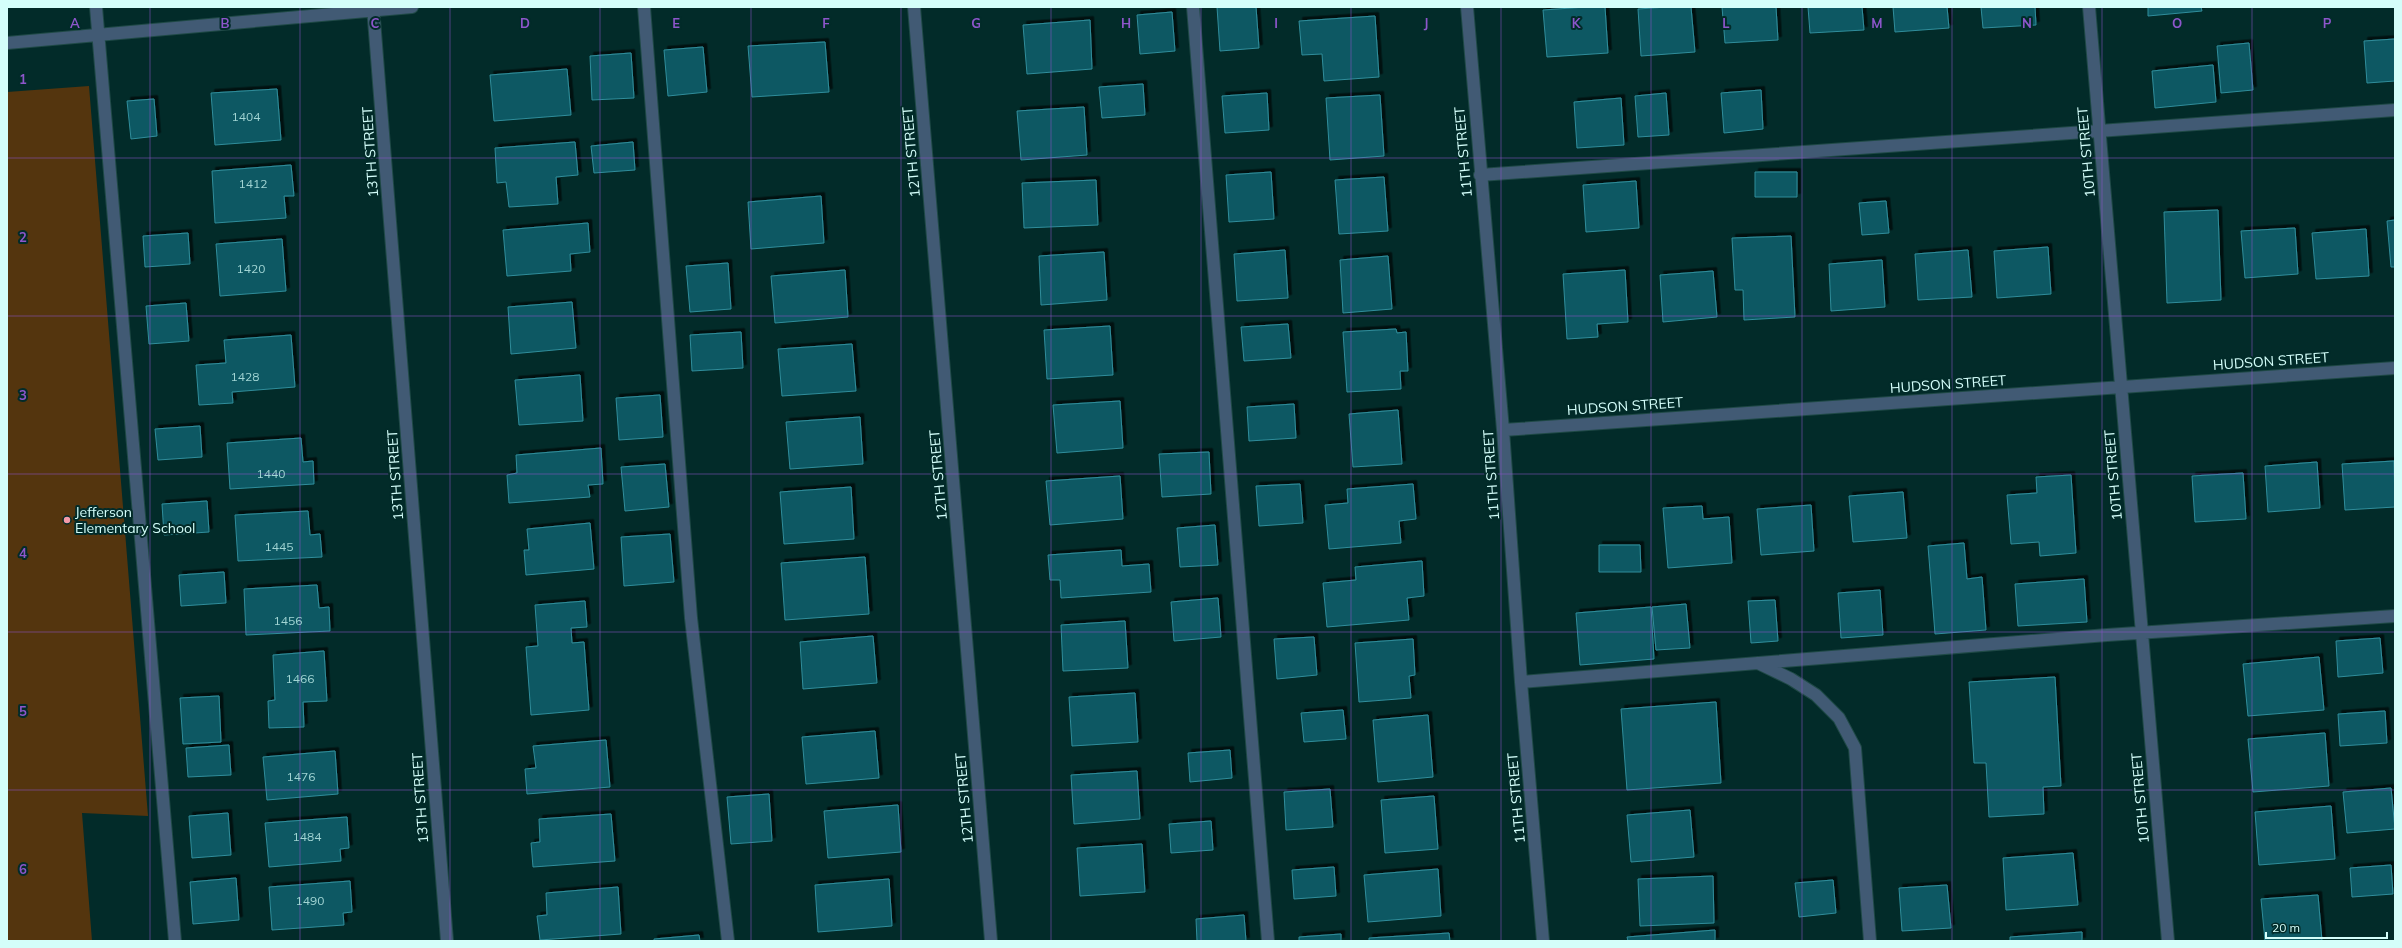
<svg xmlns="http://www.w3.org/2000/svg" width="2402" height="948" viewBox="0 0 2402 948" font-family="Mulish,sans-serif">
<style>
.green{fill:#54350e}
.building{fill:#0d5963;stroke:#308d9b;filter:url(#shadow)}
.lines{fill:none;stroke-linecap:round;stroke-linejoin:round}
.minor-casing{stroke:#1f4946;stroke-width:14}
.minor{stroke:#415a74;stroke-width:12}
.grid{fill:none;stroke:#8d56cb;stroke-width:1;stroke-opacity:0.55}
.poi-dot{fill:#f39aa9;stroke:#022b29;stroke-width:1.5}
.labels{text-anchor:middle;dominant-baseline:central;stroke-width:4;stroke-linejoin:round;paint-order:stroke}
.number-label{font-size:12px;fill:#a2d5d4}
.street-label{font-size:14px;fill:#d4fefa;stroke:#022b29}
.poi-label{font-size:14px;fill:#d4fefa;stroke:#022b29;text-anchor:start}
.grid-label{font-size:13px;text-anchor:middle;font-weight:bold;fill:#8d56cb;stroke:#022b29;stroke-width:4;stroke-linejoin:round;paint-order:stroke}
</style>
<defs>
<filter id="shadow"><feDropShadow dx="3.5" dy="-3.5" stdDeviation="0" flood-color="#0009"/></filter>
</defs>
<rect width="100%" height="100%" fill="#022b29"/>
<!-- green -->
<path class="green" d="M89 86 148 816 82 813 92 941H7V92Z"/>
<!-- building -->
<path class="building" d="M1217 7H1256L1259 48 1220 51Z
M1586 7H1605L1608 53 1547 57 1543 10Z
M1667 7H1691L1695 52 1641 56 1638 9Z
M1722 7H1776L1778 40 1725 43Z
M1808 7H1862L1864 30 1810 33Z
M1893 7H1947L1949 28 1895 32Z
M1981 7H2035L2036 25 1983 28Z
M2148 7H2201L2202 11 2148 16Z
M1172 12 1175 51 1140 54 1137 15Z
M1375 16 1379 77 1324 81 1322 54 1302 55 1299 21Z
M1090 20 1092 69 1027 74 1023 25Z
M2395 39V81L2367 83 2364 41Z
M825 42 829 92 752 97 748 46Z
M2249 43 2253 90 2221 93 2217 46Z
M703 47 707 92 668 96 664 50Z
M631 53 634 98 592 100 590 56Z
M2213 65 2216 102 2155 108 2152 71Z
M567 69 571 115 494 121 490 75Z
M1143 84 1145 115 1102 118 1099 87Z
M277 89 281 140 215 145 211 93Z
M1761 90 1763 129 1724 133 1721 93Z
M1267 93 1269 130 1225 133 1222 96Z
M1666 93 1669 135 1638 137 1635 96Z
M1380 95 1384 156 1330 160 1326 98Z
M1621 98 1624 145 1577 148 1574 102Z
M154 99 157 136 131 139 127 101Z
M1084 107 1087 155 1021 160 1017 111Z
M575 142 578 175 556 177 558 204 509 207 506 182 497 183 495 148Z
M633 142 635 170 594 173 591 146Z
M291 165 294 196H284L286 218 215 223 212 171Z
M1271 172 1274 219 1229 222 1226 175Z
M1755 172H1797V197H1755Z
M1384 177 1388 231 1339 234 1335 180Z
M1096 180 1098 225 1024 228 1022 183Z
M1636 181 1639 228 1586 232 1583 185Z
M821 196 824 243 751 249 748 202Z
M1886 201 1889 233 1862 235 1859 203Z
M2218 210 2221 300 2167 303 2164 212Z
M2395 220V267H2391L2387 221Z
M588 223 590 252 570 254 571 271 507 276 503 230Z
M2295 228 2298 274 2245 278 2241 231Z
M2366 229 2369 276 2316 279 2312 233Z
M188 233 190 264 145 267 143 236Z
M1791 236 1795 317 1744 320 1743 290H1735L1732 238Z
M282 239 286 291 220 296 216 244Z
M2048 247 2051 294 1997 298 1994 251Z
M1285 250 1288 298 1237 301 1234 254Z
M1968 250 1972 297 1918 300 1915 254Z
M1104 252 1107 300 1041 305 1039 256Z
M1388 256 1392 309 1343 313 1340 260Z
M1882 260 1885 307 1831 311 1829 264Z
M728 263 731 309 690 312 686 266Z
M845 270 848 317 775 323 771 276Z
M1625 270 1628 322 1597 324 1598 337 1567 339 1563 274Z
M1713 271 1717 317 1663 322 1660 275Z
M572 302 576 348 511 354 508 307Z
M186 303 189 341 149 344 146 306Z
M1288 324 1291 358 1244 361 1241 327Z
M1110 326 1113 375 1047 379 1044 330Z
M1396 329 1397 333 1406 332 1408 371H1400L1401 389 1347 392 1343 332Z
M741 332 743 368 692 371 690 335Z
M291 335 295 387 232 392 233 403 199 405 196 365 226 363 224 340Z
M852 344 856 391 782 396 778 349Z
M580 375 583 421 519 425 515 380Z
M660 395 663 437 619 440 616 398Z
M1120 401 1123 448 1057 453 1053 405Z
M1294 404 1296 438 1249 441 1247 407Z
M1398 410 1402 464 1353 467 1349 414Z
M860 417 863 464 790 469 786 422Z
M200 426 202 457 158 460 155 429Z
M301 438 303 462 313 461 314 484 230 489 227 443Z
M601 448 603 484 588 485 590 497 509 503 507 475 517 473 516 455Z
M1209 452 1211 494 1162 497 1159 454Z
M2394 461 2395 507 2345 510 2342 464Z
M2317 462 2320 508 2268 512 2265 466Z
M665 464 669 507 625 511 621 467Z
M2243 473 2246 519 2195 522 2192 476Z
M2071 475 2076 553 2040 556 2039 542 2011 544 2007 495 2037 493 2036 477Z
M1120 476 1123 519 1050 525 1046 481Z
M1300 484 1303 523 1259 526 1256 486Z
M1413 484 1416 519 1399 521 1401 543 1329 549 1325 505 1348 503 1347 489Z
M851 487 854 539 784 544 780 492Z
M1903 492 1907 538 1853 542 1849 496Z
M207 501 209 532 164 535 162 504Z
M1811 505 1814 551 1761 555 1757 509Z
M1702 506 1703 519 1729 517 1732 563 1668 568 1663 508Z
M308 511 310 535 320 534 322 557 238 561 235 515Z
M590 523 594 569 526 575 524 550H529L527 529Z
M1215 525 1218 565 1180 567 1177 528Z
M670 534 674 582 624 586 621 537Z
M1964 543 1967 579 1982 577 1986 630 1935 634 1928 546Z
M1599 545H1640L1641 572H1599Z
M1121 550 1122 566 1149 564 1151 592 1061 598 1060 580H1050L1048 555Z
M865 557 869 614 785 620 781 563Z
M1422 561 1424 596 1407 598 1409 620 1327 627 1323 583 1356 580 1355 567Z
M224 572 226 603 181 606 179 575Z
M2084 579 2087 622 2018 626 2015 584Z
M317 585 319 608 329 607 330 631 246 635 244 589Z
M1880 590 1883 635 1841 638 1838 593Z
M1218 598 1221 637 1174 641 1171 602Z
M1775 600 1778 641 1751 643 1748 601Z
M585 601 587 627 571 628 572 643 584 642 589 710 531 715 526 647 538 646 535 605Z
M1686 604 1690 648 1656 650 1652 607Z
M1651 607 1654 659 1580 665 1576 613Z
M1125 621 1128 668 1063 671 1061 625Z
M873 636 877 683 803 689 800 642Z
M1314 637 1317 675 1277 679 1274 639Z
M2380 638 2383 673 2338 677 2336 641Z
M1413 639 1415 675 1409 676 1411 698 1359 702 1355 643Z
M324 651 327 701 303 702 304 727 269 728 268 701 275 700 273 655Z
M2319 657 2324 710 2248 716 2243 664Z
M2055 677 2061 786 2043 787 2044 814 1989 817 1986 763H1974L1969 682Z
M1135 693 1138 742 1072 746 1069 697Z
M219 696 221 742 183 744 180 698Z
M1716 702 1721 783 1627 790 1621 709Z
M1343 710 1346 739 1304 742 1301 713Z
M2385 711 2387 743 2340 746 2338 714Z
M1428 715 1433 777 1378 782 1373 720Z
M875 731 879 778 806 784 802 737Z
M2325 733 2329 786 2253 792 2248 739Z
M606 740 610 787 527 794 525 769 536 768 533 746Z
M229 745 231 775 188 777 186 748Z
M1230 750 1232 778 1190 782 1188 753Z
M335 751 338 794 267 800 263 757Z
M1137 771 1140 819 1074 824 1071 775Z
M2391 788 2395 829 2347 833 2343 792Z
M1330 789 1333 827 1286 830 1284 792Z
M769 794 772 841 731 844 727 797Z
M1434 796 1438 849 1385 853 1381 800Z
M898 805 901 852 828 858 824 811Z
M2331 806 2335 859 2259 865 2255 812Z
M1690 810 1694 857 1631 862 1627 815Z
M228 813 231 855 192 858 189 816Z
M611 814 615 861 533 867 531 843 540 842 539 819Z
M347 817 349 848 340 849 341 861 269 867 265 823Z
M1211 821 1213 850 1171 853 1169 824Z
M1142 844 1145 892 1080 896 1077 848Z
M2073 853 2078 905 2006 910 2003 858Z
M2391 865 2393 894 2352 897 2350 868Z
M1334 867 1336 896 1294 899 1292 870Z
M1438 869 1441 916 1368 922 1364 875Z
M1713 876 1714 923 1640 926 1638 879Z
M236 878 239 920 193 924 190 882Z
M889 879 892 926 818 932 815 885Z
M1833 880 1836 913 1799 917 1795 883Z
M350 881 352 912 343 913 344 925 272 930 269 887Z
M1947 885 1951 928 1902 931 1899 888Z
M618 887 621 934 540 940 537 916 547 915 546 893Z
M2318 895 2322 941H2265L2261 899Z
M1244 915 1246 941H1197L1196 919Z
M1715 930V941H1628L1627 937Z
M2082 932V941H2010V937Z
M1449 933 1450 941H1369V938Z
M1341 934V941H1299V937Z
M699 935 700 941H654V939Z"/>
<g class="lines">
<!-- minor casing -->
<g class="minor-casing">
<path id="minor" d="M96 7 175 941
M373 7 447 941
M644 7 691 618 728 941
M914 7 991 941
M1193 7 1268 941
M1467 7 1503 430 1521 682 1543 941
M2089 7 2168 941
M7 43 412 7
M1480 175 2395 110
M1503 430 2395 368
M1758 663 1791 679 1816 695 1839 718 1855 748 1870 941
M1521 682 2107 635 2395 616"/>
</g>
<!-- minor -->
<use href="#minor" class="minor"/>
</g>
<!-- grid -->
<path class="grid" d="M150 7V941M300 7V941M450 7V941M600 7V941M751 7V941M901 7V941M1051 7V941M1201 7V941M1351 7V941M1501 7V941M1651 7V941M1802 7V941M1952 7V941M2102 7V941M2252 7V941M7 158H2395M7 316H2395M7 474H2395M7 632H2395M7 790H2395"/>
<!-- markers -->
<circle class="poi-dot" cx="67" cy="520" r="4"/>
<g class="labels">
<!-- number labels -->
<g class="number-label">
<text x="246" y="116">1404</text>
<text x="253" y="183">1412</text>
<text x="251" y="268">1420</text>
<text x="245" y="376">1428</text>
<text x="271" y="473">1440</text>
<text x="279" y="546">1445</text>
<text x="288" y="620">1456</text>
<text x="300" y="678">1466</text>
<text x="301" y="776">1476</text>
<text x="307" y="836">1484</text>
<text x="310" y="900">1490</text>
</g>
<!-- street labels -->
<g class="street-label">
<text transform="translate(370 152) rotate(-94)">13TH STREET</text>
<text transform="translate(911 152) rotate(-95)">12TH STREET</text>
<text transform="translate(1463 152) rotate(-95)">11TH STREET</text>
<text transform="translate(2086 152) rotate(-95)">10TH STREET</text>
<text transform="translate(2271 361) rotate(-4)">HUDSON STREET</text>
<text transform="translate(1948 384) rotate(-4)">HUDSON STREET</text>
<text transform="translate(1625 406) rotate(-4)">HUDSON STREET</text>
<text transform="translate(395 475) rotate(-94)">13TH STREET</text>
<text transform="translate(938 475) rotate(-95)">12TH STREET</text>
<text transform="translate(1491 475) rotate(-94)">11TH STREET</text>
<text transform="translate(2113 475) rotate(-95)">10TH STREET</text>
<text transform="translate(420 798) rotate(-94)">13TH STREET</text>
<text transform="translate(964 798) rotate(-95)">12TH STREET</text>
<text transform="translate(1516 798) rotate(-95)">11TH STREET</text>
<text transform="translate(2140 798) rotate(-95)">10TH STREET</text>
</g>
<!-- poi labels -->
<g class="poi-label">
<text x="75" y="512">Jefferson<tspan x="75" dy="16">Elementary School</tspan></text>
</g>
</g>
<g class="grid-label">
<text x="75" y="28">A</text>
<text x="225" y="28">B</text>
<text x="375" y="28">C</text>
<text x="525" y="28">D</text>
<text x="676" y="28">E</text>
<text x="826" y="28">F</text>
<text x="976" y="28">G</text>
<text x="1126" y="28">H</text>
<text x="1276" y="28">I</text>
<text x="1426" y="28">J</text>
<text x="1576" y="28">K</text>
<text x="1726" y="28">L</text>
<text x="1877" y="28">M</text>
<text x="2027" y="28">N</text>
<text x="2177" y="28">O</text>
<text x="2327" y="28">P</text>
<text x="23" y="84">1</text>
<text x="23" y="242">2</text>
<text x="23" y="400">3</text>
<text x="23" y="558">4</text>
<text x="23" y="716">5</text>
<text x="23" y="874">6</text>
</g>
<!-- border -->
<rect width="2402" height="948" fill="none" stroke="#d4fefa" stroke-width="16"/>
<!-- scale -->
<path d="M2266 932v6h121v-6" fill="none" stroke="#d4fefa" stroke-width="2"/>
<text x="2272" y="932" font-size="12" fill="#d4fefa" stroke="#022b29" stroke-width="3" paint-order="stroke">20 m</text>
</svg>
